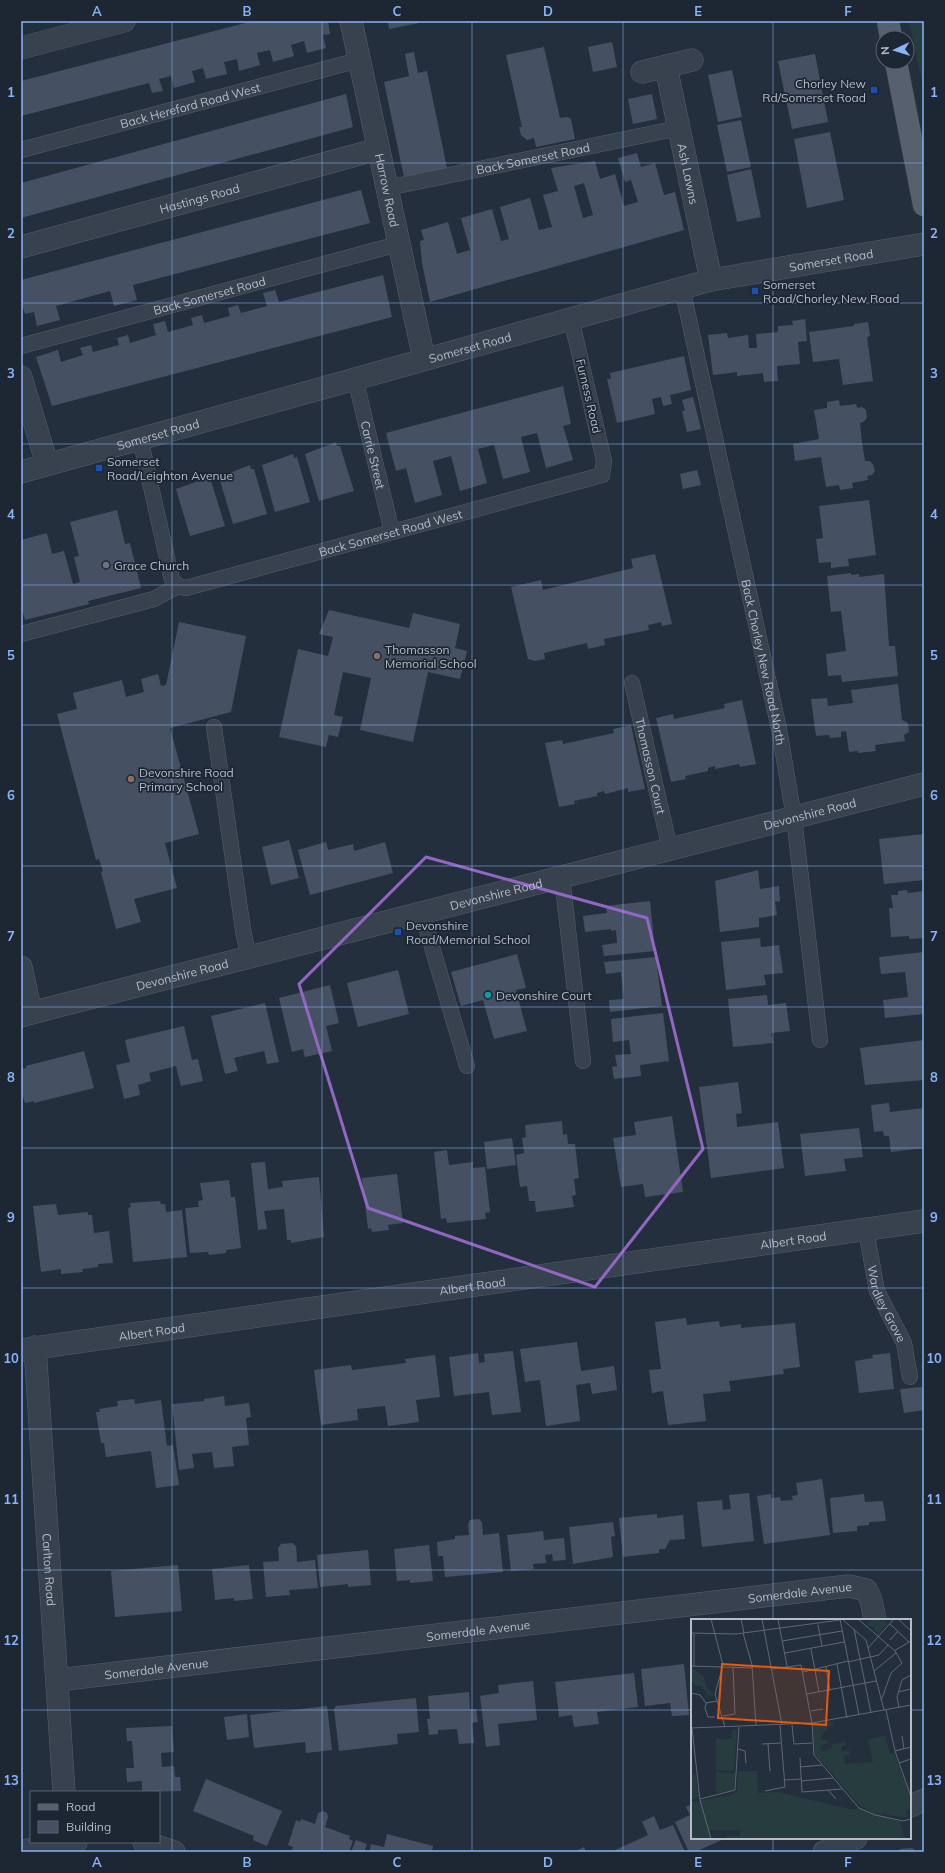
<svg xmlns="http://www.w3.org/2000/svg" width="945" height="1873" viewBox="0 0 945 1873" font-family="Mulish,sans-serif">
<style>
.green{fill:#263c3f}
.building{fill:#455162;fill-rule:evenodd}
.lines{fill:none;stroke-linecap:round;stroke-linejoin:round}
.service-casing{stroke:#565f6c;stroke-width:16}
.minor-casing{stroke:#565f6c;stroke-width:23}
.tertiary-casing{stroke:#565f6c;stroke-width:23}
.primary-casing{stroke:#414a57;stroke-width:23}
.service{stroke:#38414e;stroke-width:15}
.minor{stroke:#38414e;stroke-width:22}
.tertiary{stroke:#38414e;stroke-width:22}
.primary{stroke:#56606e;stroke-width:22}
.marked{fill:none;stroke:#9266c3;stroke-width:3;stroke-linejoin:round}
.grid{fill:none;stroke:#8ab4f8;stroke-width:1;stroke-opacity:0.55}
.transit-dot{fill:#1a4fb4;stroke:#1d2633;stroke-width:1.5}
.worship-dot{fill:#6b7280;stroke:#1d2633;stroke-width:1.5}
.education-dot{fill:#8d6e63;stroke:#1d2633;stroke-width:1.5}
.culture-dot{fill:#0f9aa8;stroke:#1d2633;stroke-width:1.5}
.labels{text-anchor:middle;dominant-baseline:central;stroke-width:3.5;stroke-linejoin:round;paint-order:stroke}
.poi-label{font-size:12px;fill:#b4bcc9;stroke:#1d2633;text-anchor:start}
.street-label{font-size:12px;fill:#b4bcc9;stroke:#1d2633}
.inset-road{fill:none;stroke:#5e6776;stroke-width:1}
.view{fill:#e8590c;fill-opacity:0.15;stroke:#e8590c;stroke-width:2}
.inset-edge{fill:none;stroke:#b4bcc9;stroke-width:2}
.neatline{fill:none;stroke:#8ab4f8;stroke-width:1.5}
.grid-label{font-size:13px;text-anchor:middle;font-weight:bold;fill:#8ab4f8}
</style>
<rect width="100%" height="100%" fill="#242f3e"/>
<!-- green -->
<path class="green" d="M909 21H924V91Z"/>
<!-- building -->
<path class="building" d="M253 21H328L330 34 323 35 326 48 307 53 304 41 291 45 294 56 273 62 270 50 257 53 260 65 239 71 237 59 224 62 227 74 206 79 203 68 192 71 195 82 174 88 171 76 159 79 163 91 152 93 149 83 21 116V81Z
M388 21H418L419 23 389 29Z
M612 42 617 67 593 72 588 47Z
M544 47 560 118 567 117 571 119 575 139 536 147 534 138 527 140 521 135 519 127H522L506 55Z
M414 52 418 73 427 71 447 168 404 177 384 82 409 76 405 54Z
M815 54 828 122 792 129 778 61Z
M732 70 742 117 718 122 708 75Z
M346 94 353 127 21 218V183Z
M652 94 657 119 633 124 628 99Z
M741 120 751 167 727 172 717 125Z
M830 132 844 200 807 208 794 139Z
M637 153 641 167 655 163 664 195 675 192 684 230 430 302 422 263 420 241 424 240 421 230 448 222 457 254 470 250 461 218 492 209 501 241 509 239 500 207 530 198 539 230 552 227 543 195 558 191 551 168 595 161 600 179 615 174 624 206 638 202 631 180 625 182 618 158ZM584 183 593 215 583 218 574 186Z
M751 169 761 217 737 222 727 175Z
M361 190 370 223 133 285 137 300 126 303 114 306 110 291 56 306 60 320 37 326 34 312 25 314 21 301V280Z
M383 275 392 317 52 406 36 357 58 350 61 362 83 355 80 348 91 345 93 352 119 345 117 338 128 335 130 343 156 335 153 324 165 321 168 332 193 325 191 318 202 315 204 323 230 316 228 308 238 305 241 313 267 306 263 293 275 290 279 302Z
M805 319 807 341 798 342 800 364 777 366 778 381 764 382 763 373 737 376V372L713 375 708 335 727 333 728 338 748 335 749 348H757L756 334 778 332V326L793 325 792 321Z
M868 322 870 336 867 337 873 381 843 385 839 359 813 362 809 332 854 326V324Z
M684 356 691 390 670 395 672 404 663 406 661 397 652 399 655 414 617 423 607 379H611L610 373Z
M563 386 571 424 563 426 573 460 546 468 537 433 521 437 530 472 503 479 494 445 478 449 487 483 460 491 451 456 433 461 442 495 415 503 406 468 396 471 386 433Z
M693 397 701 429 687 432 682 411H685L682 400Z
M839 400 840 406 856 404 857 408 862 407 866 410 867 418 863 422 860 423 862 442 865 461H869L873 464 875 471 872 475 867 476 868 480 852 483 853 488 840 490 839 485 826 487 821 457 795 461 793 444 819 439 814 410 827 408V402Z
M336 442 337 446H340L354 491 319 501 305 454Z
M293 454 294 458 297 457 310 502 275 512 262 465Z
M250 465 251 469H254L267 514 233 524 219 477Z
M697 470 701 485 683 489 680 474Z
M207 478 208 482 211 481 225 526 190 536 176 489Z
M869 500 876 555 848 559 849 566 831 568V562L819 563 816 539 823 538 819 506Z
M117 510 125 544 130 543 141 588 88 601 89 604 25 620 21 606V540L47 533 52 554 64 551 73 584 80 582 74 557 79 556 70 522Z
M655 554 672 624 662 626 661 622 648 625 649 630 604 639 605 645 588 649 587 643 544 653 545 659 535 661 528 659 511 587 541 580 543 590 633 568 631 559Z
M851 573V575L859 574V577L884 574 889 646H895L898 676 842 682 841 675 828 676 826 654 846 651 841 611 831 612 827 576Z
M329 610 409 628 413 613 460 624 455 648 467 651 460 679 428 672 413 742 360 730 371 678 343 672 334 715 343 717 338 737 329 735 326 747 279 737 298 649 328 656 333 637 319 634Z
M179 622 246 636 231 712 170 728 199 834 165 843 177 888 134 899 141 922 116 929 101 872 103 871 99 859 96 860 57 714 77 709 73 693 122 680 126 697 144 692 141 679 158 674 161 686 166 685Z
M898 684 902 720 908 723 909 732 904 735 905 741 875 745 876 751 858 753V751L849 752 846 731 841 732V737L830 738 829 735 816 736 811 699 827 698 828 706 853 703 851 690Z
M742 700 756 764 740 767 739 764 715 769V766L708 768V771L685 776 686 779 671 782 656 718 673 714 674 719 725 708 724 704Z
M631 725 645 789 628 792V788L605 794 604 791 597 793V796L574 801 575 804 559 807 545 743 562 740 563 744 614 733 613 729Z
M924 834V880L884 884 879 839Z
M289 840 299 878 271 885 262 847Z
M326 842 328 850 353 844 354 851 385 842 393 873 310 895 298 850Z
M758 870 760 889 779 886 780 901 775 902 777 915 759 918V927L720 932 715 881Z
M907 890 908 893 924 891V938L909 939V936L891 937 889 908H893L891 895H898V891Z
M650 901 655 951 604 956 602 945 617 943 616 930 611 931V929L585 932 583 916 607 913 606 906Z
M760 938 761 947 779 945 783 973 764 975 766 985 726 990 721 942Z
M924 952V1014L885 1018 883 1000 908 997 905 972 881 974 879 957Z
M517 954 526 988 516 990 527 1031 494 1039 483 1000 461 1006 451 972Z
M656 957 662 1006 610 1012 609 1000 624 999 621 972 606 974 604 962Z
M398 970 409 1014 358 1027 347 983Z
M330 985 339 1023 326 1026 332 1051 305 1057 303 1049 292 1052 279 998Z
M767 995 768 1005 786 1003 790 1031 771 1033 773 1043 733 1047 728 999Z
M265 1003 279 1062 267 1064 264 1051 234 1058 238 1071 225 1074 211 1016Z
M663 1013 669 1061 640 1065 641 1076 614 1079 612 1067 617 1066 615 1055 631 1054 629 1040 613 1042 611 1019Z
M184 1026 192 1060 198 1059 203 1081 181 1086 176 1066 149 1073 151 1081 138 1085 140 1095 124 1099 116 1065 130 1062 125 1040Z
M924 1040V1080L865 1085 860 1048Z
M84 1051 94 1088 34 1103V1101L25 1103 21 1090V1069L26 1068V1066Z
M738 1082 742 1113 736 1114 737 1127 778 1122 784 1168 711 1178 699 1087Z
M889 1103 890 1112 924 1108V1148L891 1152 889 1136H884L883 1131 874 1132 871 1105Z
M672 1116 683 1192 645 1197 643 1184 621 1187 613 1138 636 1135 634 1122Z
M562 1121 563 1135 567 1134 568 1144H575L579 1178 574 1179 576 1195 572 1196 574 1207 536 1212 535 1201H529L527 1186 520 1187 516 1155 524 1153 522 1138 526 1137 525 1125Z
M859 1128 863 1157 844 1159 846 1171 805 1176 800 1134Z
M512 1138 516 1165 487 1169 484 1142Z
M447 1150 449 1165 473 1162V1168L485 1167 490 1212 485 1213 486 1219 447 1223 446 1218 441 1219 434 1152Z
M265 1162 268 1189 283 1187 282 1181 319 1177 324 1237 291 1243V1240H287L284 1209 264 1211 267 1229 258 1230 251 1163Z
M397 1174 403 1223 388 1225 389 1230 372 1232 371 1228 368 1229 362 1178Z
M229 1180 231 1197H235L241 1248 226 1250V1253L209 1255 208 1252 190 1253 185 1208 199 1207 198 1201 203 1200 200 1183Z
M160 1201 161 1204H165L166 1212 182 1210 187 1257 133 1262 128 1208 131 1207 130 1203Z
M56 1204 58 1215 88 1212V1215H92L94 1233 109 1231 113 1263 98 1264V1267L82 1269 83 1272 61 1274V1269L41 1272 33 1206Z
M686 1318 687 1325 719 1321 720 1327 741 1324V1328L795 1323 800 1367 783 1369 784 1374 729 1381 731 1391 703 1394 706 1421 668 1425 663 1391 652 1393 649 1370 661 1369 655 1322Z
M577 1342 581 1371 614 1366 617 1390 592 1394 590 1383 576 1385 580 1421 546 1426 540 1380 525 1382 520 1349Z
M513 1351 521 1412 492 1415 489 1392 454 1396 449 1357 478 1353 479 1363 485 1362 484 1354Z
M890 1353 894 1389 859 1393 855 1361 873 1358 872 1355Z
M435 1355 440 1397 416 1400 419 1422 388 1426 385 1406 357 1409 358 1420 321 1425 314 1370 351 1365 352 1370 406 1363 405 1359Z
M922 1387 924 1410 904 1413 900 1389Z
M224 1396 225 1406 249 1403 251 1417 246 1418 249 1445 232 1447 234 1466 214 1468 212 1452 192 1454 194 1468 179 1470 172 1404 204 1401V1399Z
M134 1399 135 1404 161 1400 167 1446 173 1445 179 1485 156 1488 151 1451 106 1457 104 1443H101L96 1412H100L99 1409 118 1406 117 1401Z
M822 1479 830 1535 764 1544 757 1496 771 1494V1498L780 1497 781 1501 793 1500 792 1496 798 1495 796 1483Z
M749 1493 754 1541 702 1547 697 1502 722 1500 723 1510 731 1509 729 1495Z
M864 1494 865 1502 883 1501 886 1521 869 1522V1525L857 1526V1531L833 1533 830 1498Z
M657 1514V1518L683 1515 685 1539 670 1540 665 1549H659V1553L623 1557 619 1518Z
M479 1519 482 1522 483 1535 499 1533 503 1572 445 1577 443 1556H438L437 1542 455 1539V1536L469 1535 468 1524 470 1520Z
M613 1522 615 1536 611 1537 613 1557 573 1564 569 1527Z
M543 1531 544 1540 564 1538 566 1560 553 1561 552 1554 545 1555 546 1563 533 1564 534 1569 511 1571 507 1535Z
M292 1543 296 1546 297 1562 315 1560 318 1588 289 1590 290 1595 266 1597 263 1562 279 1561 278 1548 281 1544Z
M429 1545 433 1581 410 1583V1580L397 1581 394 1549Z
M368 1550 371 1585 348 1587V1584L320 1587 317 1555Z
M178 1565 182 1611 115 1617 111 1571Z
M249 1565 253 1599 234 1601V1598L215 1600 212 1569Z
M684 1664 689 1715 672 1716 670 1703 645 1706 641 1669Z
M634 1673 638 1707 597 1712 599 1724 574 1727 572 1715 559 1717 555 1682Z
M533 1681 537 1720 498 1724 500 1745 486 1747 480 1696 499 1693 498 1685Z
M469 1692 470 1709H476L478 1722 472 1723 474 1743 459 1744 457 1729 438 1730V1734L429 1735 427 1719H430L428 1696Z
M416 1698 419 1732 397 1734 398 1744 339 1751 334 1709 336 1706Z
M327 1706 332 1750 306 1753 305 1742 254 1748 250 1715Z
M247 1714 249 1737 227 1740 224 1717Z
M172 1726 174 1752 161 1753 162 1767 174 1766 175 1777H180L181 1791 142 1792V1781L127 1782 126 1768H134L132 1741H127L126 1728Z
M206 1779 282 1811 267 1846 253 1840 254 1836 193 1811Z
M692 1804V1838H726L695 1852H689L675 1822 690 1815 686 1807Z
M323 1811 327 1813 328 1817 325 1827 350 1836 349 1839 353 1841 349 1852H296L292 1850 293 1847 288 1845 296 1820 300 1822 301 1819 315 1824 318 1813Z
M654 1816 660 1830 673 1825 685 1852H611L648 1835 642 1822Z
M387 1834 433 1846 432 1852H369L371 1844 384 1847Z
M356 1840 367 1844 364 1852H351Z
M584 1847 586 1852H574Z
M912 1848 918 1852H897L900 1849Z"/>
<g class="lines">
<!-- service casing -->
<g class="service-casing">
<g id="service">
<path id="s1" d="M21 150 359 60"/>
<path id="s2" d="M387 188 679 128"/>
<path id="s3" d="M682 288 779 729 794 818 820 1040"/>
<path id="s4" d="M21 346 398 244"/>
<path id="s5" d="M355 378 392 532"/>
<path d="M140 438 172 580 178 586"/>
<path id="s6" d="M178 586 186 588 602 475 604 461 571 318"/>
<path d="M21 634 154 599 178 586"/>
<path id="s7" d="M632 683 670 849"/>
<path d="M214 727 243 930 249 958"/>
<path d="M562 877 583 1061"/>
<path d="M422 913 467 1066"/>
<path id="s8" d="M866 1230 877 1291 904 1343 910 1377"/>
</g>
</g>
<!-- minor casing -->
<g class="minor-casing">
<g id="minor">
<path id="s9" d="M351 21 424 359"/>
<path d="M21 48 124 21"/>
<path id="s10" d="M666 67 711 280"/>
<path d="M642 72 692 60"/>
<path id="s11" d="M21 247 378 149"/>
<path d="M21 377 47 464"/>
<path id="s12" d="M31 1013 924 784"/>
<path id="s13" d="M35 1347 64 1792"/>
<path id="s14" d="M21 1350 924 1221"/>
<path id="s15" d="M58 1680 840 1587 849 1586 866 1590 871 1600 875 1620"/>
<path d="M910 1806 924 1800"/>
<path d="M144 1842 174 1852"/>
<path d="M21 1851 76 1842"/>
<path d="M824 1852 856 1838"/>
</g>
</g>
<!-- tertiary casing -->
<g class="tertiary-casing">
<g id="tertiary">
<path id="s16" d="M21 472 711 280 924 244"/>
<path d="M21 967 31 1013 21 1016"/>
</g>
</g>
<!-- primary casing -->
<g class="primary-casing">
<path id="primary" d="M888 21 891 38
M896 62 924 205"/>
</g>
<!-- service -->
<use href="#service" class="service"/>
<!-- minor -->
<use href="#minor" class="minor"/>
<!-- tertiary -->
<use href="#tertiary" class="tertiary"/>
<!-- primary -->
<use href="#primary" class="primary"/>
</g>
<!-- marked area -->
<path class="marked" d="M426 857 647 918 703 1149 595 1287 368 1208 299 984Z"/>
<!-- grid -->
<path class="grid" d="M172 21V1852M322 21V1852M472 21V1852M623 21V1852M773 21V1620M21 163H924M21 303H924M21 444H924M21 585H924M21 725H924M21 866H924M21 1007H924M21 1148H924M21 1288H924M21 1429H924M21 1570H924M21 1710H692M910 1710H924M773 1838V1852"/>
<!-- markers -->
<g class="transit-dot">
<rect x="870" y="86" width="8" height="8" rx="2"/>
<rect x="751" y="287" width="8" height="8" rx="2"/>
<rect x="95" y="464" width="8" height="8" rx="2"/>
<rect x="394" y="928" width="8" height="8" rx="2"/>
</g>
<circle class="worship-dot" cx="106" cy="565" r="4"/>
<g class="education-dot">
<circle cx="377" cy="656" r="4"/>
<circle cx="131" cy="779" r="4"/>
</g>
<circle class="culture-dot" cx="488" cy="995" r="4"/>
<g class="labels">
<!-- poi labels -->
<g class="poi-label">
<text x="866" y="83" text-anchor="end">Chorley New<tspan x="866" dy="14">Rd/Somerset Road</tspan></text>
<text x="763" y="284">Somerset<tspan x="763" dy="14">Road/Chorley New Road</tspan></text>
<text x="107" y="461">Somerset<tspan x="107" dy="14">Road/Leighton Avenue</tspan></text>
<text x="114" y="565">Grace Church</text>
<text x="385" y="649">Thomasson<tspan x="385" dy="14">Memorial School</tspan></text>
<text x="139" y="772">Devonshire Road<tspan x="139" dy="14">Primary School</tspan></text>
<text x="406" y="925">Devonshire<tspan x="406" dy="14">Road/Memorial School</tspan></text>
<text x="496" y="995">Devonshire Court</text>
</g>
<!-- street labels -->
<g class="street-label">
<text stroke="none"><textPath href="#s1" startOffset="175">Back Hereford Road West</textPath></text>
<text stroke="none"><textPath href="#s2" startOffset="149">Back Somerset Road</textPath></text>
<text stroke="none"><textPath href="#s10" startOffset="109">Ash Lawns</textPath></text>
<text stroke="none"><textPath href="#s9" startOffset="173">Harrow Road</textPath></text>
<text stroke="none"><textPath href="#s11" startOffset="185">Hastings Road</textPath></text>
<text stroke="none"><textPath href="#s16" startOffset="838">Somerset Road</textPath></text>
<text stroke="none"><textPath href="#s4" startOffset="195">Back Somerset Road</textPath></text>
<text stroke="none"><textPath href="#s16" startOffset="466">Somerset Road</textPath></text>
<text transform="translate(589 396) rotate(77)">Furness Road</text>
<text stroke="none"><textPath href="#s16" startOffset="142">Somerset Road</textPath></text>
<text stroke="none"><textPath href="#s5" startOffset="79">Carrie Street</textPath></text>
<text stroke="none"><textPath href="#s6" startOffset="220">Back Somerset Road West</textPath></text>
<text stroke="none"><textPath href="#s3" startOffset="383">Back Chorley New Road North</textPath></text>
<text stroke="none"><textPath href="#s7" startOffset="85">Thomasson Court</textPath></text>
<text stroke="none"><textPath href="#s12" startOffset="804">Devonshire Road</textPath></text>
<text stroke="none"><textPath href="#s12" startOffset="480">Devonshire Road</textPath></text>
<text stroke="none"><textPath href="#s12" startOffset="156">Devonshire Road</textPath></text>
<text stroke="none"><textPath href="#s14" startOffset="780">Albert Road</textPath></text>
<text stroke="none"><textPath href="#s14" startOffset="456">Albert Road</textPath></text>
<text stroke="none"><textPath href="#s8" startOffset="77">Wardley Grove</textPath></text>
<text stroke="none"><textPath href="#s14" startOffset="132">Albert Road</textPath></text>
<text stroke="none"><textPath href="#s13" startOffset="223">Carlton Road</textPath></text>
<text stroke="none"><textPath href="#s15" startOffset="747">Somerdale Avenue</textPath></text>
<text stroke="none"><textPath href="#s15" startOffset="423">Somerdale Avenue</textPath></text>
<text stroke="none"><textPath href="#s15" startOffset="99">Somerdale Avenue</textPath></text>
</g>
</g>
<!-- overview -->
<g transform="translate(691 1619)">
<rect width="220" height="220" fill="#242f3e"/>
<path d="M180 0H192L197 5 187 15 182 10 185 9 176 6ZM0 48 13 58 15 68 21 73 23 77 16 76 11 67H4L0 60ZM144 103 131 115 130 121H136L137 124 129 127 131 133 141 129V125L155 123V126L150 128 151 133 158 131 159 135 153 137 152 135 154 145 182 143 177 120 194 117 199 135 203 134 220 180V189L215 192 217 199 184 194 169 187 124 135 122 106ZM41 111H46L43 152 25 151V120H41ZM47 152H66L67 174 86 173 163 191 166 188 211 203 209 204 214 220H36L35 217H49V211H19V220H0V183L41 176 46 172ZM25 153 44 154 43 169 38 173H25ZM0 155H4L8 178 0 181Z" fill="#263c3f"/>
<path class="inset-road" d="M20 0 32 46 24 75 34 108M50 0 53 14M71 0 91 106M87 0 96 47M149 0 168 96M151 0 175 21 193 91M167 0 204 32 211 44 200 54 190 82M207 0 220 12M199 5 218 23M127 6 131 27M163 10 180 94M0 14 45 15 149 1M52 14 61 46 65 107M199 21 207 12M91 22 151 12M177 29 203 0M120 30 128 73M203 32 220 22M94 34 153 23M157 43 188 36 197 26M146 45 156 99M0 47 61 49M3 48V15M135 48 139 72M80 50 110 46 121 104M183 52 205 34M112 53 157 42M207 73 220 70M0 74 9 76 15 84 26 82M116 75 185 62M15 84 14 89 17 98H24M208 89 206 78 211 61 220 56M195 91 204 132 220 178M120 92 132 90M32 97 44 95 42 49M121 104 123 136 168 189 184 196 212 202 220 200M101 106 103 125 121 124M0 109 121 104 220 86M1 109 9 181 20 220M211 117 213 130M71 125 90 124M77 125 79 152M47 130 54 132 55 144M204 132 220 128M109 139 111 173 151 170M208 144 220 140M109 148 131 146M94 161 110 160M110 162 142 159M137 171 145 180M74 172 94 168 89 106M9 180 44 171 48 108"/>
<path class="view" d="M31 45 138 52 135 106 27 99Z"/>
<rect width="220" height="220" class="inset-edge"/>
</g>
<!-- border -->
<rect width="945" height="1873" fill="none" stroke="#1d2633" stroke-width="44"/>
<!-- legend -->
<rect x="30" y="1791" width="130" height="52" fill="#1d2633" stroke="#59626f"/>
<rect x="38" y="1804" width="20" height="6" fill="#56606e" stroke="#59626f"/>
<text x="66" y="1811" font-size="12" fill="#b4bcc9">Road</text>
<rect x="38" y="1821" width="20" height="12" fill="#455162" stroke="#59626f"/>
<text x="66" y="1831" font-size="12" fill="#b4bcc9">Building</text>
<!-- north arrow -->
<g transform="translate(895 50) rotate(266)"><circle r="19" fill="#1d2633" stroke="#59626f"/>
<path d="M0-3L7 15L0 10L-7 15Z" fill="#8ab4f8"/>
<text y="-6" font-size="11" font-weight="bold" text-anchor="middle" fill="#b4bcc9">N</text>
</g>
<rect x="22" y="22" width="901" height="1829" class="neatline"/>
<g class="grid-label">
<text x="97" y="16">A</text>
<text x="247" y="16">B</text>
<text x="397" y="16">C</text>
<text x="548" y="16">D</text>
<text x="698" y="16">E</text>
<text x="848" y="16">F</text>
<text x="11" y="97">1</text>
<text x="934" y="97">1</text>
<text x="11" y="238">2</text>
<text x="934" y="238">2</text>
<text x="11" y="378">3</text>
<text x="934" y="378">3</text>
<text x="11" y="519">4</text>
<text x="934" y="519">4</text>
<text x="11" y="660">5</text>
<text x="934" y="660">5</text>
<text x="11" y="800">6</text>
<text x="934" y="800">6</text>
<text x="11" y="941">7</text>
<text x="934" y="941">7</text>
<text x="11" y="1082">8</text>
<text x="934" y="1082">8</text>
<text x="11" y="1222">9</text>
<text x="934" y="1222">9</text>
<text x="11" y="1363">10</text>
<text x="934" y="1363">10</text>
<text x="11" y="1504">11</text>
<text x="934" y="1504">11</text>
<text x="11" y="1645">12</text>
<text x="934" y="1645">12</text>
<text x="11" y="1785">13</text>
<text x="934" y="1785">13</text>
<text x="97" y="1867">A</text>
<text x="247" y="1867">B</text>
<text x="397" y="1867">C</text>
<text x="548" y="1867">D</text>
<text x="698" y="1867">E</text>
<text x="848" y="1867">F</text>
</g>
</svg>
